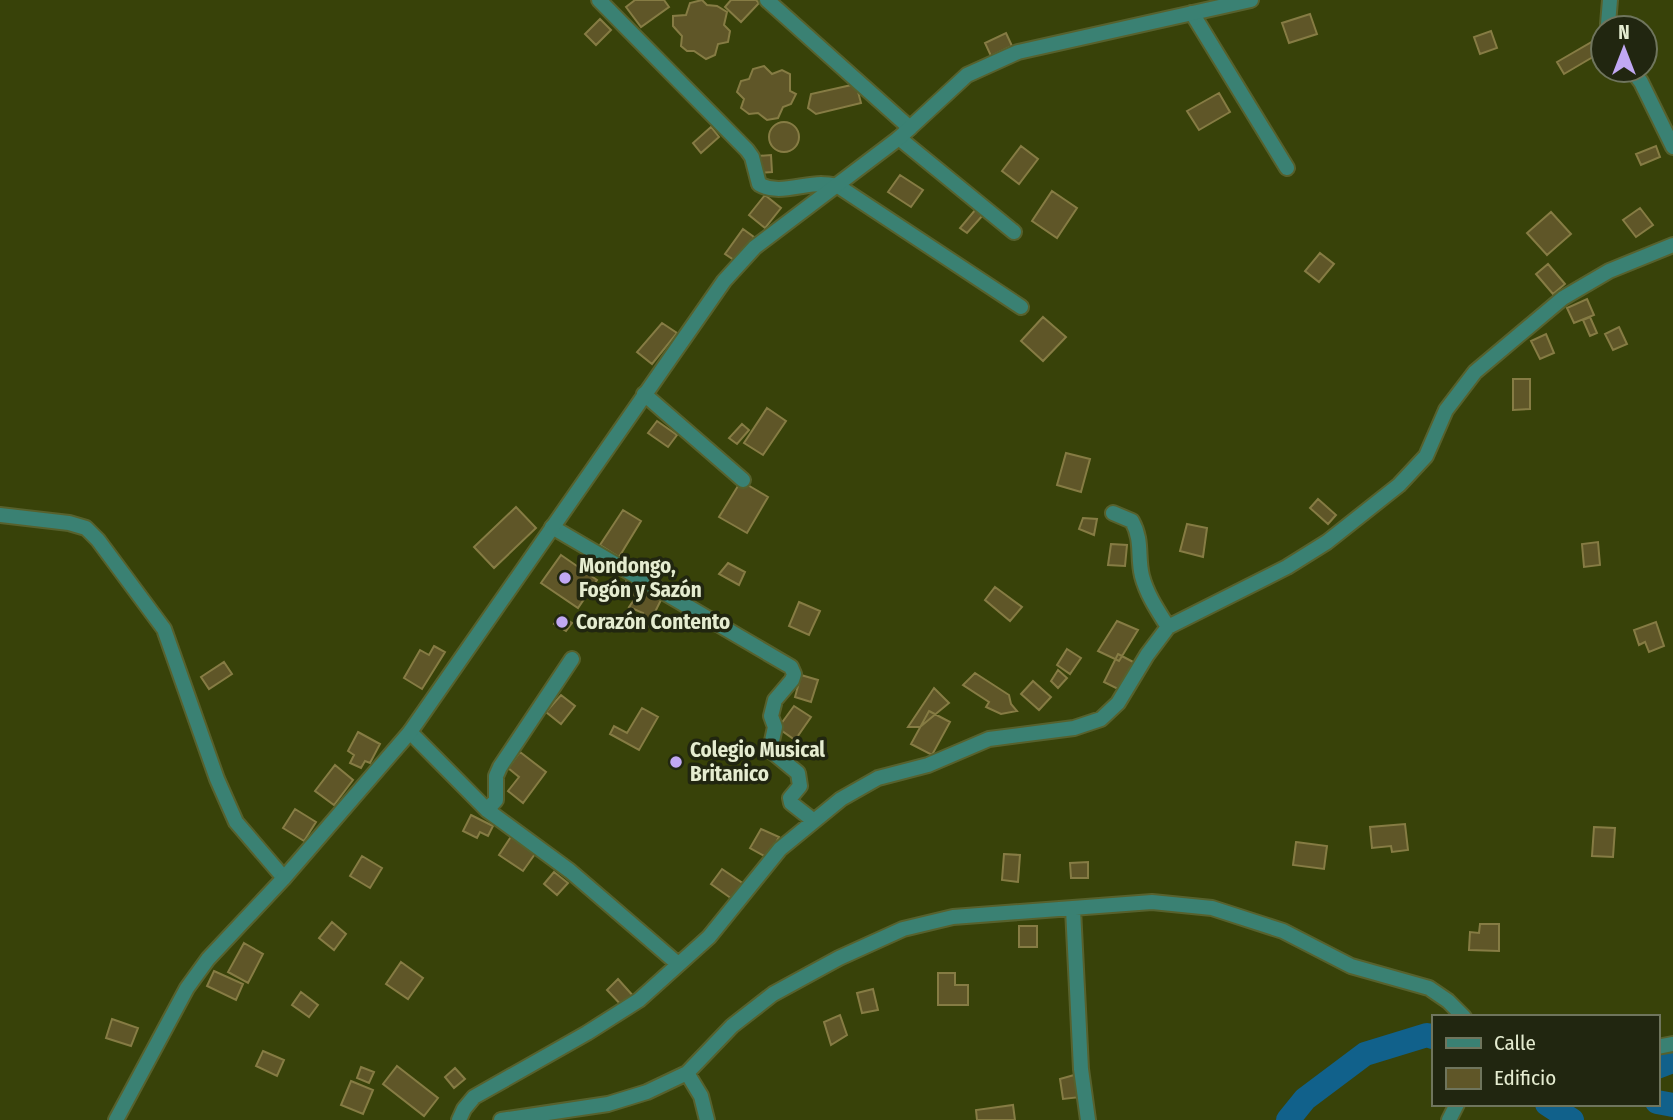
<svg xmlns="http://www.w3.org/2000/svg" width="1673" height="1120" viewBox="0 0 1673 1120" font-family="'Fira Sans Condensed',sans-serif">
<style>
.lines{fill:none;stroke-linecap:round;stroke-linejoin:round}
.river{stroke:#11618b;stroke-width:24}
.building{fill:#5f5628;stroke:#867c44;stroke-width:2}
.minor-casing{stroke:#57612d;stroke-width:18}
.tertiary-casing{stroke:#57612d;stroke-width:18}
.minor{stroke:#3a8173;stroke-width:14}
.tertiary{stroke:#3a8173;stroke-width:14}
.poi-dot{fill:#c1a8f3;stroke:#212610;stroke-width:2.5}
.labels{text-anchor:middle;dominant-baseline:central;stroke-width:7;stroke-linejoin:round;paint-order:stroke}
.poi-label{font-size:21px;font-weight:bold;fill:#e5ecd0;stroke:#212610;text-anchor:start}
</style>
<rect width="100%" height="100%" fill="#384209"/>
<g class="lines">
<!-- river -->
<path class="river" d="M1657 1067 1673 1061
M1657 1102 1673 1105
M1547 1104 1572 1120
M1288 1120 1305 1099 1365 1054 1427 1035 1433 1037"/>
</g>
<!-- building -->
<path class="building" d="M635 0H664L669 7 641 27 626 7Z
M702 0 707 5 717 6 727 12 724 25 730 31 728 42 718 44 715 55 706 59 694 51H687L681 46 682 36 673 26V16L686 15 690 3Z
M731 0H756L759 3 741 22 725 7Z
M1310 14 1317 34 1289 43 1282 23Z
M600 19 611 30 596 45 585 34Z
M1491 31 1497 48 1480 54 1474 37Z
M1006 33 1012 46 991 56 985 43Z
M1602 36 1603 51 1564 74 1557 62Z
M764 66 772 74 782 70 790 74V91L796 94 791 104 783 107 778 118 767 120 758 113 749 114 741 108 744 99 737 92 741 81 749 79 753 69Z
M856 84 861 103 816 114 808 108 811 94Z
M1219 93 1230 112 1199 130 1187 111Z
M769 137a15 15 0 1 1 30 0a15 15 0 1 1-30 0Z
M711 127 719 137 701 153 693 143Z
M1021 146 1038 159 1019 184 1002 171Z
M1656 146 1660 157 1641 165 1636 154Z
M771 155 772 172 759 173 758 156Z
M900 175 923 190 911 207 888 192Z
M1052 191 1077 208 1057 238 1032 221Z
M765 195 781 208 765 228 749 215Z
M1640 208 1653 225 1636 237 1623 220Z
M976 209 983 215 967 233 960 228Z
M1551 212 1571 234 1547 255 1527 233Z
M743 229 754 237 737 262 725 254Z
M1320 253 1334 264 1319 282 1305 271Z
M1548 264 1565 284 1553 294 1536 274Z
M1587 299 1594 315 1574 323 1567 308Z
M1043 317 1066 337 1043 361 1021 341Z
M1590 317 1597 333 1590 336 1583 320Z
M662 323 677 333 652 364 637 352Z
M1619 327 1627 344 1613 350 1605 334Z
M1546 334 1554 353 1540 359 1531 341Z
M1513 379H1530V409L1513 410Z
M767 408 786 421 763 455 744 443Z
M657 421 677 435 668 447 648 433Z
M742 424 749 430 737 444 729 438Z
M1066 453 1090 459 1081 492 1057 485Z
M741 481 768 497 747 533 719 517Z
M1318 499 1336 515 1328 524 1310 508Z
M516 507 536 528 494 568 474 547Z
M623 510 641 521 619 557 600 545Z
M1083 518 1097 519 1094 535 1079 529Z
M1187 524 1207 528 1203 557 1180 551Z
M1598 542 1600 565 1584 567 1582 544Z
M1111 544 1127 545 1125 566 1108 565Z
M561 555 597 580 578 608 541 583Z
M728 563 745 572 739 585 719 574Z
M627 579 662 598 647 628 639 623 643 613 629 607 636 597 624 587Z
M995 587 1022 607 1010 621 985 600Z
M799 602 820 611 809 635 789 626Z
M560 615 572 623 566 631 554 624Z
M1117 621 1138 630 1119 661 1098 651Z
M1656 622 1664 646 1649 652 1645 642 1639 645 1634 630Z
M434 646 445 652 422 689 404 678 420 650 429 655Z
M1067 649 1081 658 1070 674 1057 665Z
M1118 654 1137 664 1122 691 1104 682Z
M224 662 232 674 209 689 201 677Z
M1058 670 1067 678 1058 688 1051 681Z
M975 673 1009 695 1011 704 1017 711 1001 714 986 707 989 702 963 685Z
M801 675 818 680 811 702 795 697Z
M1033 681 1051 697 1039 710 1021 694Z
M934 688 949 703 920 727H908Z
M561 695 575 706 561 724 546 712Z
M794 706 811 717 795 740 778 728Z
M642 708 658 717 639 750 610 734 614 726 627 733Z
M929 711 950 722 932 755 911 744Z
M358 732 380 744 370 763 365 761 361 768 350 763 354 755 348 751Z
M520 752 546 772 523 803 508 791 519 777 508 768Z
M335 765 353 780 334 805 315 791Z
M295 809 316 822 304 841 283 828Z
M471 815 493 826 488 836 480 832 477 838 463 831Z
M1405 824 1408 850 1392 852 1391 846 1372 848 1370 827Z
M1594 827 1615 828 1613 857 1592 856Z
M761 829 779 837 768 858 750 848Z
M512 835 537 851 523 871 499 855Z
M1296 842 1327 846 1324 869 1293 865Z
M1004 854 1020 855 1018 882 1002 880Z
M362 856 382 868 370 888 350 876Z
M1088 862V878H1071L1070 863Z
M722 869 744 884 732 899 711 884Z
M554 872 568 883 557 895 544 884Z
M332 922 346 934 334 950 319 938Z
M1480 924H1499V951L1469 950 1470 932 1479 933Z
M1019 926H1037V947H1019Z
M244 943 263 954 248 983 228 972Z
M401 962 423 978 408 999 386 984Z
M214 971 243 984 236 1000 207 986Z
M938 973H955V985H968V1005H938Z
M618 979 635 998 624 1008 607 990Z
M873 989 878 1010 862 1013 857 993Z
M301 992 318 1005 309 1017 292 1005Z
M840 1015 847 1035 831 1045 824 1022Z
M112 1019 138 1028 131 1046 106 1038Z
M263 1051 284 1060 277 1076 256 1066Z
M397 1066 438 1098 424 1116 383 1084Z
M361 1067 374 1072 369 1083 357 1078Z
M455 1068 465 1079 454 1088 445 1077Z
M1074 1075 1081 1097 1063 1099 1060 1079Z
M351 1081 373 1090 363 1114 341 1105Z
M1013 1105 1015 1120H977L976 1110Z"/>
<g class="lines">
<!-- minor casing -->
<g class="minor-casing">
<path id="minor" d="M599 0 747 150 752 157 759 184C777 195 801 184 821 184 827 184 833 185 838 186L1021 307
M767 0 910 128
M1610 0 1608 24 1610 28
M1192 13 1287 168
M1632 70 1641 82 1673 147
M899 138 1014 232
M644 394 743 480
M1113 513 1132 521C1143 541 1137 556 1142 576 1147 595 1158 611 1168 627
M0 515 69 523 86 528 98 540 164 629 217 779 236 822 284 878
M552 527 791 667 794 674 792 680 775 700 771 716 775 727 770 750 798 773 800 786 790 798 791 803 814 821
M410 732 487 810 570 871 678 964
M487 810 496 800V776L500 767 572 659
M1073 909 1081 1069 1088 1120
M1657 1047 1673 1044
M687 1073 701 1096 707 1120
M459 1120 464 1109 474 1097 587 1033 639 1000 709 937 780 849 841 799 878 778 928 765 989 739 1074 728 1101 719 1118 703 1147 655 1168 627 1287 567 1327 542 1399 485 1426 456 1446 410 1475 372 1563 298 1609 271 1673 245
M501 1120 608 1104 647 1092 687 1073 732 1026 773 994 839 958 903 929 953 917 1152 902 1212 908 1283 931 1351 966 1429 988 1448 1001 1464 1017
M1449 1120 1457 1104"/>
</g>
<!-- tertiary casing -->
<g class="tertiary-casing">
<path id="tertiary" d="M116 1120 187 988 208 959 284 878 410 732 724 281 755 247 899 138 967 75 1018 52 1251 0"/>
</g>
<!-- minor -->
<use href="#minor" class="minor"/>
<!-- tertiary -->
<use href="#tertiary" class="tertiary"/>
</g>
<!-- markers -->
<g class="poi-dot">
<circle cx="565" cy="578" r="7"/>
<circle cx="562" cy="622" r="7"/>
<circle cx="676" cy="762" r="7"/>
</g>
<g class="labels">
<!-- poi labels -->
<g class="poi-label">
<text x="579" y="566">Mondongo,<tspan x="579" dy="24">Fogón y Sazón</tspan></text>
<text x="576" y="622">Corazón Contento</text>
<text x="690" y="750">Colegio Musical<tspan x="690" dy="24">Britanico</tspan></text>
</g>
</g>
<!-- legend -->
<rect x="1432" y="1015" width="228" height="91" fill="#212610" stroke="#6f755d" stroke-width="2"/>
<rect x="1446" y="1038" width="35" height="10" fill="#3a8173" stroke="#6f755d" stroke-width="2"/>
<text x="1494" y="1050" font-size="21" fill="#e5ecd0">Calle</text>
<rect x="1446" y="1068" width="35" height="21" fill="#5f5628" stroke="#6f755d" stroke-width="2"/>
<text x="1494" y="1085" font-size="21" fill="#e5ecd0">Edificio</text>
<!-- north arrow -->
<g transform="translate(1624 49)"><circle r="33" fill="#212610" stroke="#6f755d" stroke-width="2"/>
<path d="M0-5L12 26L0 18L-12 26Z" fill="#c1a8f3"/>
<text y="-10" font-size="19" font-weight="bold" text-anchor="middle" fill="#e5ecd0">N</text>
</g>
</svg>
